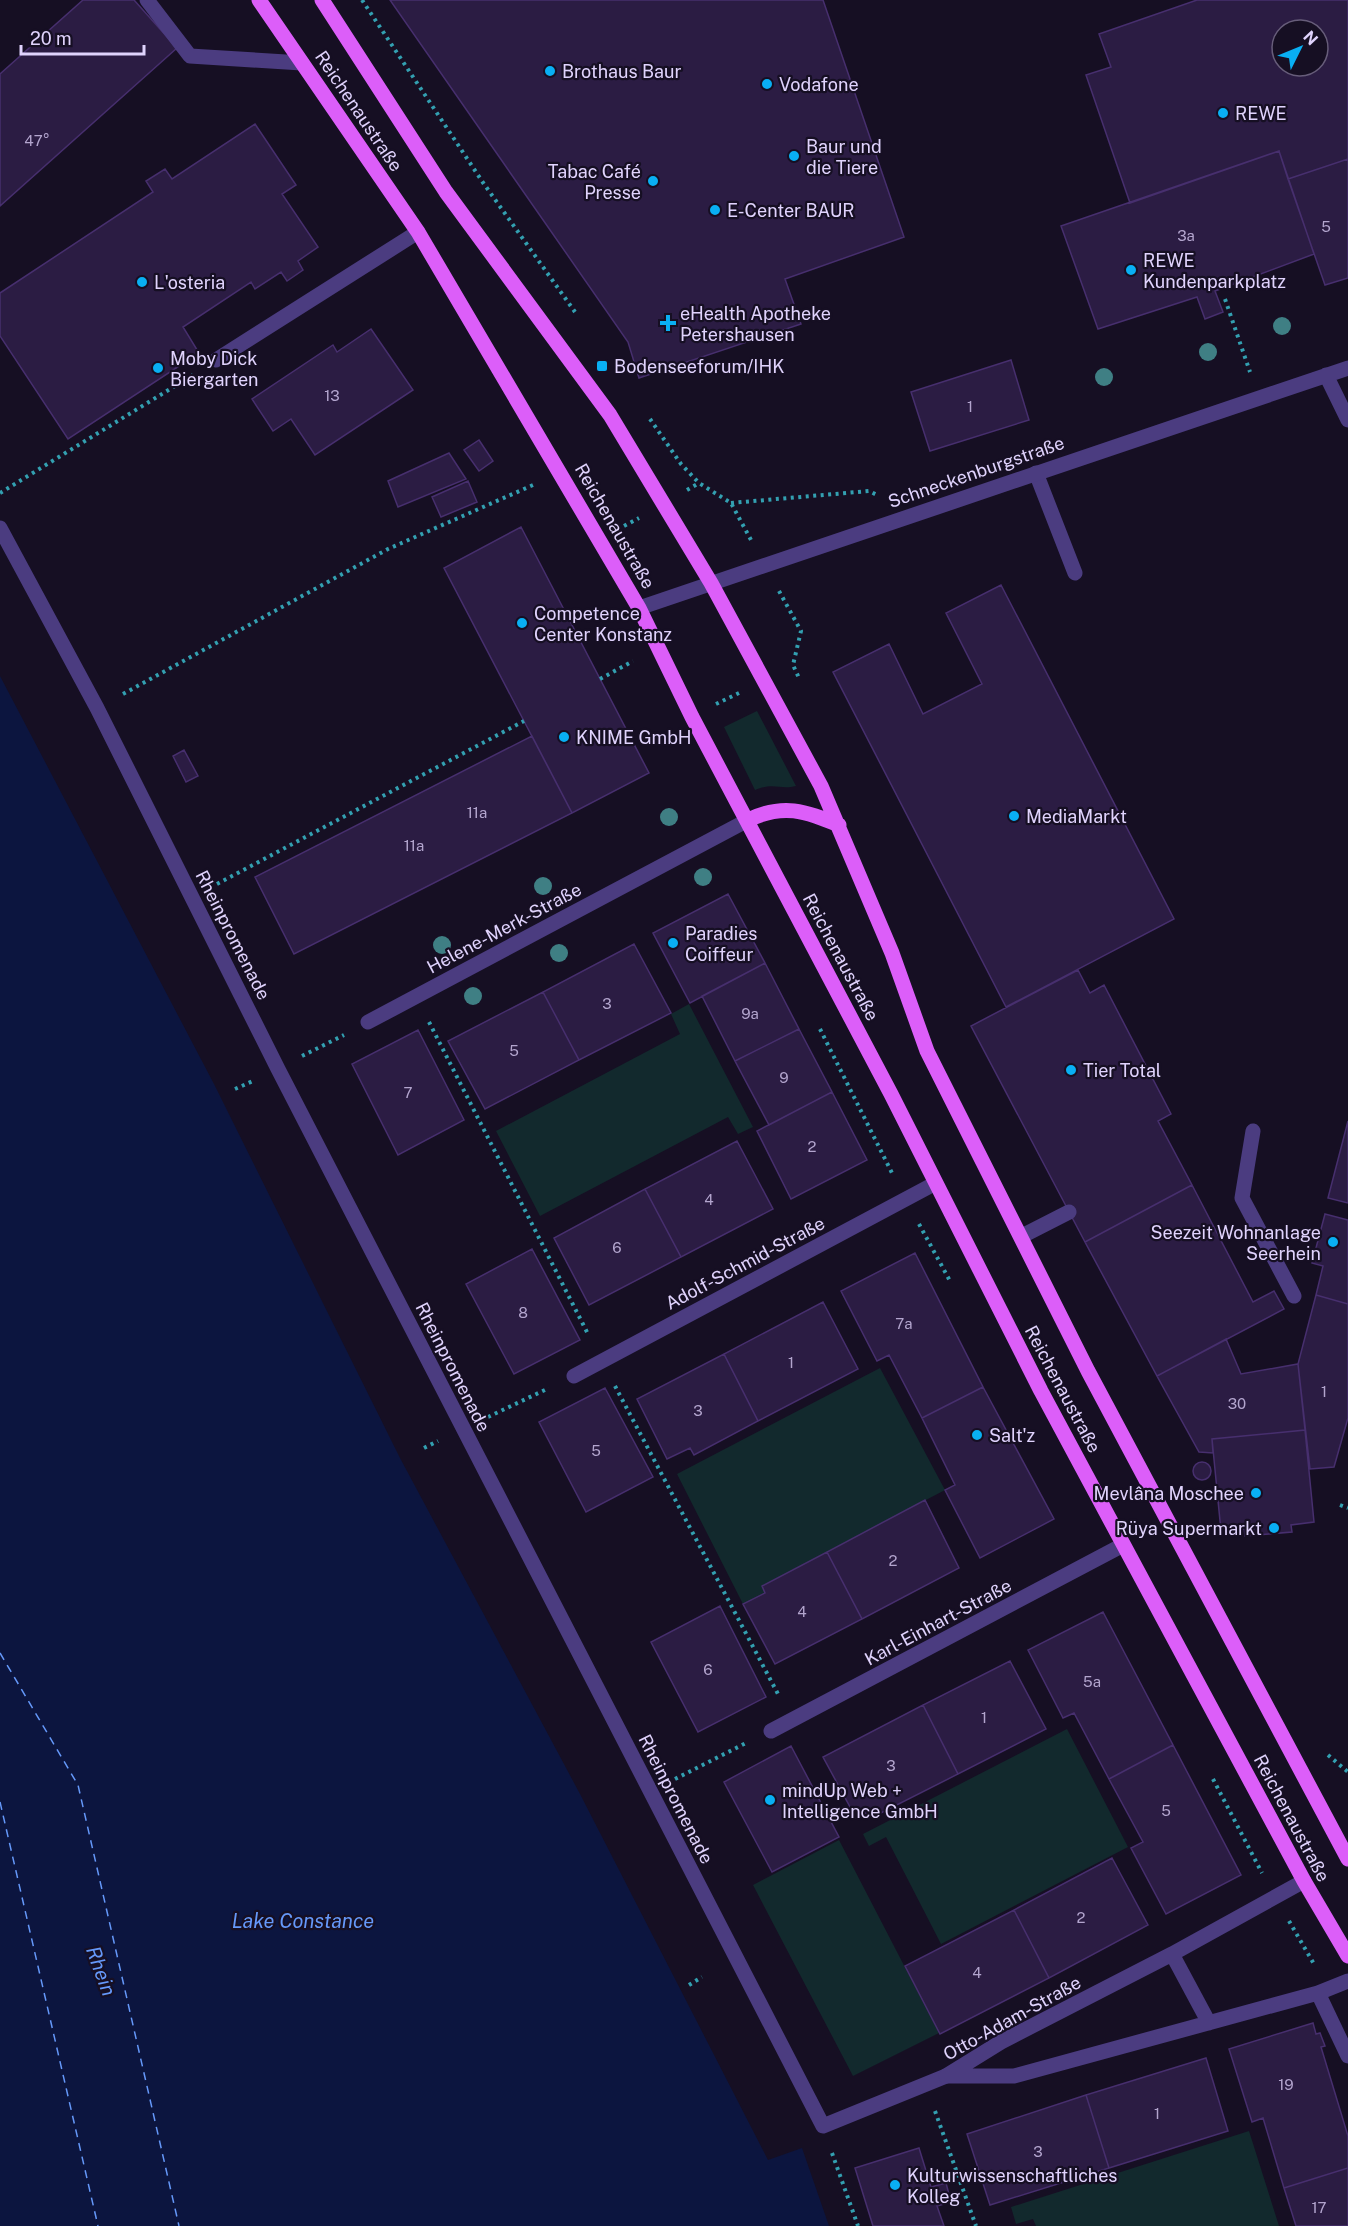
<svg xmlns="http://www.w3.org/2000/svg" width="1348" height="2226" viewBox="0 0 1348 2226" font-family="'Public Sans',sans-serif">
<style>
.green{fill:#12292d}
.water{fill:#0c153f}
.lines{fill:none;stroke-linecap:round;stroke-linejoin:round}
.ferry{stroke:#6598f9;stroke-width:1.5;stroke-dasharray:8 6;stroke-linecap:butt}
.building{fill:#2b1c43;stroke:#472f6e;stroke-width:1.5;fill-rule:evenodd}
.path{stroke:#33a0b1;stroke-width:4;stroke-dasharray:3 4.5;stroke-linecap:butt}
.service{stroke:#4b3c80;stroke-width:15}
.pedestrian{stroke:#4b3c80;stroke-width:15}
.minor{stroke:#4b3c80;stroke-width:15}
.primary{stroke:#dc5ef9;stroke-width:15}
.tree{fill:#3f7f84}
.poi-dot{fill:#09aff3;stroke:#160f23;stroke-width:2}
.labels{text-anchor:middle;dominant-baseline:central;stroke-width:4.5;stroke-linejoin:round;paint-order:stroke}
.number-label{font-size:15px;fill:#b3a5ce}
.poi-label{font-size:18px;fill:#e0d3fd;stroke:#160f23;text-anchor:start}
.street-label{font-size:18px;fill:#e0d3fd;stroke:#160f23}
.water-label{font-size:20px;font-style:italic;fill:#6598f9;stroke:#160f23}
</style>
<rect width="100%" height="100%" fill="#160f23"/>
<!-- green -->
<path class="green" d="M757 711 796 786C780 790 774 782 755 790L724 727Z
M689 1004 753 1127 738 1134 728 1117 540 1216 496 1131 680 1034 671 1014Z
M880 1368 945 1490 762 1586 765 1593 743 1604 677 1474Z
M1067 1729 1128 1847 941 1944 886 1837 869 1846 863 1834Z
M839 1840 939 2033 853 2076 753 1885Z
M1249 2131 1279 2226H1036L1033 2219 1016 2224 1011 2207Z"/>
<!-- water -->
<path class="water" d="M0 676 214 1084 400 1458 580 1794 768 2160 802 2148 829 2226H0Z"/>
<g class="lines">
<!-- ferry -->
<path class="ferry" d="M0 1653 78 1785 179 2226
M0 1802 98 2226"/>
</g>
<!-- building -->
<path class="building" d="M83 0H134L177 48 0 206V74Z
M390 0H823L904 237 785 279 801 324 639 378 628 342Z
M1197 0H1348V159L1288 179 1279 151 1130 203 1086 75 1111 67 1099 34ZM1282 30H1318V66H1282Z
M255 124 296 185 282 194 318 247 298 261 303 270 287 281 281 272 255 289 251 282 183 327 199 353 68 439 0 336V293L153 192 146 181 165 169 172 179Z
M1279 151 1314 254 1215 291 1223 312 1205 319 1197 297 1098 329 1061 226Z
M1348 159V278L1325 285 1288 179Z
M371 329 413 390 315 455 291 419 273 431 252 399 333 345 337 352Z
M1011 360 1029 420 930 451 911 392Z
M479 440 493 461 479 471 464 450Z
M449 453 466 479 398 507 388 481Z
M468 481 477 502 441 517 432 497Z
M521 527 649 773 572 813 444 568Z
M1001 585 1174 919 1006 1007 833 672 889 644 923 714 982 684 946 613Z
M532 736 572 813 294 954 255 877Z
M184 750 198 776 186 782 173 756Z
M728 894 765 963 690 1003 653 933Z
M634 944 671 1013 579 1060 543 992Z
M765 963 799 1029 735 1061 702 996Z
M1078 970 1090 993 1104 985 1171 1114 1158 1121 1192 1185 1085 1242 971 1026Z
M543 992 579 1060 485 1109 448 1041Z
M799 1029 832 1092 769 1125 735 1061Z
M418 1030 464 1120 398 1155 352 1064Z
M832 1092 867 1160 791 1199 757 1131Z
M1348 1121V1203L1328 1198Z
M737 1141 773 1209 681 1257 645 1189Z
M1192 1185 1253 1302 1274 1291 1284 1309 1157 1376 1085 1242Z
M645 1189 681 1257 589 1305 554 1238Z
M1325 1214 1348 1220V1304L1316 1295 1323 1266 1312 1263Z
M532 1249 580 1340 514 1374 466 1284Z
M915 1253 983 1387 922 1418 889 1355 877 1361 841 1291Z
M1316 1295 1348 1304V1418L1334 1467 1310 1469 1298 1364Z
M823 1302 858 1369 758 1421 724 1354Z
M1226 1339 1241 1374 1298 1364 1305 1430 1212 1439 1213 1453 1199 1452 1157 1376Z
M724 1354 758 1421 694 1455 690 1448 667 1459 637 1399Z
M983 1387 1054 1519 980 1558 945 1490 955 1485 922 1418Z
M605 1388 653 1477 586 1512 539 1422Z
M1305 1430 1314 1522 1291 1525 1292 1532 1245 1536 1244 1529 1221 1531 1212 1439Z
M1193 1471a9 9 0 1 1 18 0a9 9 0 1 1-18 0Z
M925 1500 959 1568 862 1619 827 1552Z
M827 1552 862 1619 775 1664 743 1604 765 1593 762 1586Z
M720 1606 766 1697 698 1732 651 1642Z
M1103 1612 1173 1745 1109 1779 1074 1713 1063 1718 1028 1650Z
M1010 1661 1046 1729 958 1774 923 1705Z
M923 1705 958 1774 873 1817 870 1811 856 1818 823 1757Z
M1173 1745 1241 1875 1166 1914 1131 1848 1143 1842 1109 1779Z
M791 1746 839 1837 772 1872 724 1782Z
M1112 1858 1148 1925 1049 1978 1014 1910Z
M1014 1910 1049 1978 940 2034 905 1966Z
M1313 2023 1316 2034 1320 2033 1325 2046 1321 2047 1348 2136V2168L1284 2188 1263 2118 1252 2122 1229 2049Z
M1206 2058 1228 2131 1109 2168 1086 2095Z
M1086 2095 1109 2168 990 2205 967 2134Z
M919 2148 931 2187 946 2183 951 2202 937 2206 944 2226H873L855 2168Z
M1348 2168V2226H1296L1284 2188Z"/>
<g class="lines">
<!-- path -->
<path class="path" d="M362 0 484 184 575 312
M1225 299 1250 372
M650 419 681 464 699 483 731 503 751 540
M687 490 699 483
M0 493 193 375
M731 503 869 491 879 496
M624 526 639 518
M779 591 801 631 793 665 799 678
M600 679 633 661
M123 694 388 549 533 485
M716 704 739 693
M217 884 524 721
M429 1022 589 1336
M820 1029 892 1173
M302 1056 344 1035
M235 1089 253 1081
M919 1224 950 1281
M615 1386 778 1694
M488 1417 549 1388
M424 1448 438 1441
M1340 1505 1348 1508
M1328 1755 1348 1772
M675 1779 746 1743
M1213 1779 1262 1873
M1289 1921 1314 1964
M689 1985 702 1977
M935 2111 976 2226
M832 2153 858 2226"/>
<!-- service -->
<path class="service" d="M147 0 190 56 302 63
M216 360 418 232
M1036 473 1075 573
M1253 1131 1242 1198 1294 1296
M1022 1236 1069 1212"/>
<!-- pedestrian -->
<path class="pedestrian" d="M0 528 97 708 278 1069 823 2126 946 2076"/>
<!-- minor -->
<path class="minor" d="M1326 375 1348 420
M639 608 1348 368
M368 1022 748 820
M574 1376 934 1184
M771 1731 1123 1545
M1172 1954 1209 2023
M1318 1993 1348 2056
M946 2076H1014L1318 1993 1348 1981
M946 2076 1001 2042 1172 1954 1304 1881"/>
<!-- primary -->
<path class="primary" d="M259 0 418 232 639 608 692 717 891 1094 1041 1391 1304 1881 1348 1956
M322 0 446 192 610 415 711 583 821 786 892 953 927 1051 1088 1371 1348 1859
M748 820C784 803 804 811 839 825"/>
</g>
<!-- trees -->
<g class="tree">
<circle cx="1282" cy="326" r="9"/>
<circle cx="1208" cy="352" r="9"/>
<circle cx="1104" cy="377" r="9"/>
<circle cx="669" cy="817" r="9"/>
<circle cx="703" cy="877" r="9"/>
<circle cx="543" cy="886" r="9"/>
<circle cx="442" cy="945" r="9"/>
<circle cx="559" cy="953" r="9"/>
<circle cx="473" cy="996" r="9"/>
</g>
<!-- markers -->
<g class="poi-dot">
<circle cx="550" cy="71" r="6"/>
<circle cx="767" cy="84" r="6"/>
<circle cx="1223" cy="113" r="6"/>
<circle cx="794" cy="156" r="6"/>
<circle cx="653" cy="181" r="6"/>
<circle cx="715" cy="210" r="6"/>
<circle cx="1131" cy="270" r="6"/>
<circle cx="142" cy="282" r="6"/>
<path d="M665 314h6v6h6v6h-6v6h-6v-6h-6v-6h6z"/>
<rect x="596" y="360" width="12" height="12" rx="3"/>
<circle cx="158" cy="368" r="6"/>
<circle cx="522" cy="623" r="6"/>
<circle cx="564" cy="737" r="6"/>
<circle cx="1014" cy="816" r="6"/>
<circle cx="673" cy="943" r="6"/>
<circle cx="1071" cy="1070" r="6"/>
<circle cx="1333" cy="1242" r="6"/>
<circle cx="977" cy="1435" r="6"/>
<circle cx="1256" cy="1493" r="6"/>
<circle cx="1274" cy="1528" r="6"/>
<circle cx="770" cy="1800" r="6"/>
<circle cx="895" cy="2185" r="6"/>
</g>
<g class="labels">
<!-- number labels -->
<g class="number-label">
<text x="37" y="140">47°</text>
<text x="1326" y="226">5</text>
<text x="1186" y="235">3a</text>
<text x="332" y="395">13</text>
<text x="970" y="406">1</text>
<text x="477" y="812">11a</text>
<text x="414" y="845">11a</text>
<text x="607" y="1003">3</text>
<text x="750" y="1013">9a</text>
<text x="514" y="1050">5</text>
<text x="784" y="1077">9</text>
<text x="408" y="1092">7</text>
<text x="812" y="1146">2</text>
<text x="709" y="1199">4</text>
<text x="617" y="1247">6</text>
<text x="523" y="1312">8</text>
<text x="904" y="1323">7a</text>
<text x="791" y="1362">1</text>
<text x="1324" y="1391">1</text>
<text x="1237" y="1403">30</text>
<text x="698" y="1410">3</text>
<text x="596" y="1450">5</text>
<text x="893" y="1560">2</text>
<text x="802" y="1611">4</text>
<text x="708" y="1669">6</text>
<text x="1092" y="1681">5a</text>
<text x="984" y="1717">1</text>
<text x="891" y="1765">3</text>
<text x="1166" y="1810">5</text>
<text x="1081" y="1917">2</text>
<text x="977" y="1972">4</text>
<text x="1286" y="2084">19</text>
<text x="1157" y="2113">1</text>
<text x="1038" y="2151">3</text>
<text x="1319" y="2207">17</text>
</g>
<!-- poi labels -->
<g class="poi-label">
<text x="562" y="71">Brothaus Baur</text>
<text x="779" y="84">Vodafone</text>
<text x="1235" y="113">REWE</text>
<text x="806" y="146">Baur und<tspan x="806" dy="21">die Tiere</tspan></text>
<text x="641" y="171" text-anchor="end">Tabac Café<tspan x="641" dy="21">Presse</tspan></text>
<text x="727" y="210">E-Center BAUR</text>
<text x="1143" y="260">REWE<tspan x="1143" dy="21">Kundenparkplatz</tspan></text>
<text x="154" y="282">L'osteria</text>
<text x="680" y="313">eHealth Apotheke<tspan x="680" dy="21">Petershausen</tspan></text>
<text x="170" y="358">Moby Dick<tspan x="170" dy="21">Biergarten</tspan></text>
<text x="614" y="366">Bodenseeforum/IHK</text>
<text x="534" y="613">Competence<tspan x="534" dy="21">Center Konstanz</tspan></text>
<text x="576" y="737">KNIME GmbH</text>
<text x="1026" y="816">MediaMarkt</text>
<text x="685" y="933">Paradies<tspan x="685" dy="21">Coiffeur</tspan></text>
<text x="1083" y="1070">Tier Total</text>
<text x="1321" y="1232" text-anchor="end">Seezeit Wohnanlage<tspan x="1321" dy="21">Seerhein</tspan></text>
<text x="989" y="1435">Salt'z</text>
<text x="1244" y="1493" text-anchor="end">Mevlâna Moschee</text>
<text x="1262" y="1528" text-anchor="end">Rüya Supermarkt</text>
<text x="782" y="1790">mindUp Web +<tspan x="782" dy="21">Intelligence GmbH</tspan></text>
<text x="907" y="2175">Kulturwissenschaftliches<tspan x="907" dy="21">Kolleg</tspan></text>
</g>
<!-- street labels -->
<g class="street-label">
<text transform="translate(359 111) rotate(56)">Reichenaustraße</text>
<text transform="translate(976 472) rotate(-19)">Schneckenburgstraße</text>
<text transform="translate(615 526) rotate(60)">Reichenaustraße</text>
<text transform="translate(504 928) rotate(-28)">Helene-Merk-Straße</text>
<text transform="translate(233 935) rotate(63)">Rheinpromenade</text>
<text transform="translate(841 957) rotate(62)">Reichenaustraße</text>
<text transform="translate(745 1263) rotate(-28)">Adolf-Schmid-Straße</text>
<text transform="translate(453 1367) rotate(63)">Rheinpromenade</text>
<text transform="translate(1063 1389) rotate(62)">Reichenaustraße</text>
<text transform="translate(938 1622) rotate(-28)">Karl-Einhart-Straße</text>
<text transform="translate(676 1799) rotate(63)">Rheinpromenade</text>
<text transform="translate(1292 1818) rotate(62)">Reichenaustraße</text>
<text transform="translate(1012 2018) rotate(-29)">Otto-Adam-Straße</text>
</g>
<!-- water labels -->
<g class="water-label">
<text x="303" y="1921">Lake Constance</text>
<text transform="translate(101 1971) rotate(70)">Rhein</text>
</g>
</g>
<!-- north arrow -->
<g transform="translate(1300 48) rotate(47)"><circle r="28" fill="#160f23" stroke="#675d7a" stroke-width="1.5"/>
<path d="M0-4.5L10 22L0 15L-10 22Z" fill="#09aff3"/>
<text y="-9" font-size="16" font-weight="bold" text-anchor="middle" fill="#e0d3fd">N</text>
</g>
<!-- scale -->
<path d="M21 45v9h123v-9" fill="none" stroke="#e0d3fd" stroke-width="3"/>
<text x="30" y="45" font-size="18" fill="#e0d3fd" stroke="#160f23" stroke-width="4.5" paint-order="stroke">20 m</text>
</svg>
